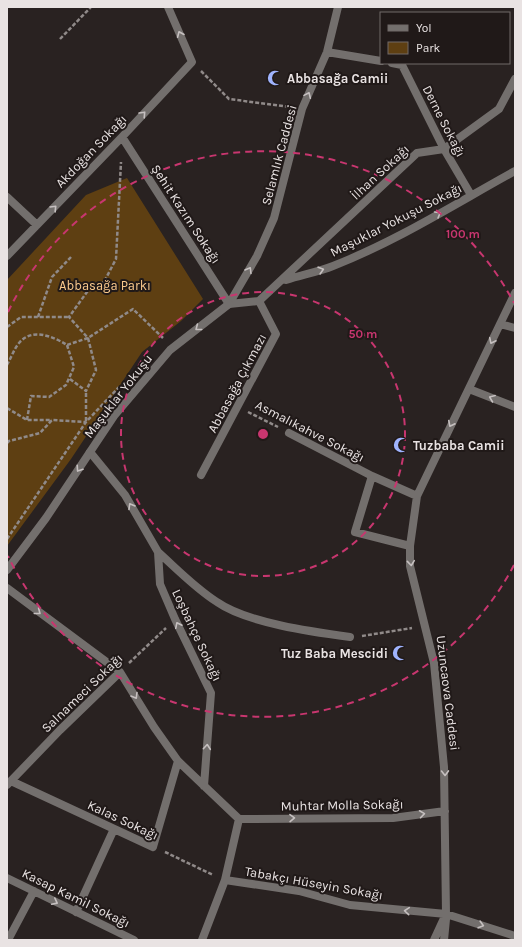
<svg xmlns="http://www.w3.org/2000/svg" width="522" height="947" viewBox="0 0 522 947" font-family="Karla,sans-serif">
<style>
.green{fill:#5e3f12}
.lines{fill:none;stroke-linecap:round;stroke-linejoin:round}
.path{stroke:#908a89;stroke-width:2.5;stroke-dasharray:4 2;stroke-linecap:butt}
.pedestrian{stroke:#736f6d;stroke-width:8}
.minor{stroke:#736f6d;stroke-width:8}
.tertiary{stroke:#736f6d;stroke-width:8}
.oneway{stroke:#c6c0c0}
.ring{fill:none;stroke:#c8366f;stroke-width:2;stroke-dasharray:7 5}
.labels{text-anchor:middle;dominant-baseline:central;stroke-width:4;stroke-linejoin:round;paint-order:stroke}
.poi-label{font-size:13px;font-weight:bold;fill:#e9e3e3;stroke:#201918;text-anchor:start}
.street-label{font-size:13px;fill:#e9e3e3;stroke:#201918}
.park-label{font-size:13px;fill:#fbca8d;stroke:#201918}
.centre{fill:#c8366f;stroke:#201918;stroke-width:2}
.ring-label{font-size:12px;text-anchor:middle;font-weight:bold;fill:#c8366f;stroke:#201918;stroke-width:4;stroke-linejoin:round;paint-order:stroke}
</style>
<rect width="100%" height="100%" fill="#292221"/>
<!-- green -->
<path class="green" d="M127 178 203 299 181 321 142 352 71 459 7 546V280L86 195Z"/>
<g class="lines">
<!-- path -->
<path class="path" d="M60 39 91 7
M201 71 229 99 290 107
M38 317 52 277 71 257
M7 327 21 317H69
M7 365C11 358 14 349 19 343 32 327 54 337 67 345L88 338 69 317 87 292 104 282 116 259 121 162
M70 379 86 391 96 370 88 338 133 309 163 338
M7 408 27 420H52
M248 412 278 427
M27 420 31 396 49 397 66 385 74 367 67 345
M86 421V391
M7 443 9 441 40 433 52 420 85 422
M7 539 86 422 119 387
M362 636 412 628
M129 663 166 628
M165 852 213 875"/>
<!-- pedestrian -->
<path class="pedestrian" d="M444 149 499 109 515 79"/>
<!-- minor -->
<path class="minor" d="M327 52 381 61
M392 63 402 65 444 149 471 195
M122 137 229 304
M7 197 37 225
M7 256 122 137 192 62 168 7
M286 280C301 275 318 272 333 266 397 241 455 204 515 171
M229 304 257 256 274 218 302 109 327 52 338 7
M229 304 259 301 417 153 444 149
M500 324 515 328
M469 389 515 407
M289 433 372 476
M90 452 125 495 158 552 160 584 175 619 211 693 204 786
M201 475 276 334 259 301
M410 546 355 532 372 476 417 496
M158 552C177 569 195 588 217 602 247 623 313 632 350 637
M7 588 120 672 154 727 178 761 239 819 225 880 202 940
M11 781 153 847 178 761
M7 785 60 730 120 672
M239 819 393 818 445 811
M7 878 134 940
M225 880 299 891 350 905 446 914 515 936
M76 912 114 829
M8 940 34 891
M434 940 446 914 444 767 434 663 410 566V546L417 496 515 293
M444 940 446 919"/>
<!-- tertiary -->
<path class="tertiary" d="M7 570 46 518 114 416 170 350 229 304"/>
</g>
<!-- one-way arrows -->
<defs><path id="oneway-chevron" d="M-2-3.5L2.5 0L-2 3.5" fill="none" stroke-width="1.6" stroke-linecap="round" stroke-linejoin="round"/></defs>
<g class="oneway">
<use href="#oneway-chevron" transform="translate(180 34) rotate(-113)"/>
<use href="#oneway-chevron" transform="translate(308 95) rotate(-66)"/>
<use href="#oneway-chevron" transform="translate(143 114) rotate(-47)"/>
<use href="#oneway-chevron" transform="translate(54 208) rotate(-46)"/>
<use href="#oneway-chevron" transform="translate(438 214) rotate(-30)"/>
<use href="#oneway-chevron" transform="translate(249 270) rotate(-59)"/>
<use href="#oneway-chevron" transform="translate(321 270) rotate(-16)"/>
<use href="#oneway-chevron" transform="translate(198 328) rotate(142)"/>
<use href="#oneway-chevron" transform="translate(492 341) rotate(116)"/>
<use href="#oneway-chevron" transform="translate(492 398) rotate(-158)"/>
<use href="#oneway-chevron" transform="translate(451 424) rotate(117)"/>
<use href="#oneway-chevron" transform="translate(79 469) rotate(124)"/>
<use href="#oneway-chevron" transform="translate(131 506) rotate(-120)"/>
<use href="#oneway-chevron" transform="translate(411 563) rotate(84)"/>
<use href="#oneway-chevron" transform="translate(38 612) rotate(38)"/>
<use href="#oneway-chevron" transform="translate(178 625) rotate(-116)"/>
<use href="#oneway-chevron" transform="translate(135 696) rotate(59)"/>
<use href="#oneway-chevron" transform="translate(207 747) rotate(-85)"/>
<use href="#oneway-chevron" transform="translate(445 773) rotate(89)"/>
<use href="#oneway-chevron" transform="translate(422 814) rotate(-8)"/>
<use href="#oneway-chevron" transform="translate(292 818) rotate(-1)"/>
<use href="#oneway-chevron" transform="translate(55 902) rotate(27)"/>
<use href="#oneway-chevron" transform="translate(407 911) rotate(-175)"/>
<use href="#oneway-chevron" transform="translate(481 925) rotate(16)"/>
</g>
<!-- distance rings -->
<g class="ring">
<circle cx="263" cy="434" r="142"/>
<path d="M514 565A283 283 0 0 1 8 556M8 312A283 283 0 0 1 514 303"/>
</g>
<!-- icons -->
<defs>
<g id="mosque-bare" transform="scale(1.2)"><path d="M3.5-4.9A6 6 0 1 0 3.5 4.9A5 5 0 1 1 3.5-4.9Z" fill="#9fb3fd" stroke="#201918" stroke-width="2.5" paint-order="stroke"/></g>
</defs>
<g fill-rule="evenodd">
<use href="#mosque-bare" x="275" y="78"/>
<use href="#mosque-bare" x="401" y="445"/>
<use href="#mosque-bare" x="400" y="653"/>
</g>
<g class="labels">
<!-- poi labels -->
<g class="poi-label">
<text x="287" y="78">Abbasağa Camii</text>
<text x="413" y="445">Tuzbaba Camii</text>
<text x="388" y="653" text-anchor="end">Tuz Baba Mescidi</text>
</g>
<!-- street labels -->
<g class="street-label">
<text transform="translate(444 121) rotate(63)">Derne Sokağı</text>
<text transform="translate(91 151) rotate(-46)">Akdoğan Sokağı</text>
<text transform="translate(279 155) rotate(-75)">Selamlık Caddesi</text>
<text transform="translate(380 172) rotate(-43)">İlhan Sokağı</text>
<text transform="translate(186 214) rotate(57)">Şehit Kazım Sokağı</text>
<text transform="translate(396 220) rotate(-27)">Maşuklar Yokuşu Sokağı</text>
<text transform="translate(237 383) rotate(-62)">Abbasağa Çıkmazı</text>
<text transform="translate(118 396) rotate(-52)">Maşuklar Yokuşu</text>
<text transform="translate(310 431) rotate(27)">Asmalıkahve Sokağı</text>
<text transform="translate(197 635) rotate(65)">Loşbahçe Sokağı</text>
<text transform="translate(82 693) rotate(-44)">Salnameci Sokağı</text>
<text transform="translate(448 693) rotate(83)">Uzuncaova Caddesi</text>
<text transform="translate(342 805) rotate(-1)">Muhtar Molla Sokağı</text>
<text transform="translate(123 820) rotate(25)">Kalas Sokağı</text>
<text transform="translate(314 883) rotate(10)">Tabakçı Hüseyin Sokağı</text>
<text transform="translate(76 898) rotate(26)">Kasap Kamil Sokağı</text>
</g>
<!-- park labels -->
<g class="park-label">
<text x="105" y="285">Abbasağa Parkı</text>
</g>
</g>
<circle cx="263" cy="434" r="6" class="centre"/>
<g class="ring-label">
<text x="463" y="238">100 m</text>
<text x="363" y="338">50 m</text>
</g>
<!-- border -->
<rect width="522" height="947" fill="none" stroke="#e9e3e3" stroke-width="16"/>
<!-- legend -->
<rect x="380" y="12" width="130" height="52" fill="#201918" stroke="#706a69"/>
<rect x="388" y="25" width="20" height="6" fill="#736f6d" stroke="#706a69"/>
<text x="416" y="32" font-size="12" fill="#e9e3e3">Yol</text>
<rect x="388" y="42" width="20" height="12" fill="#5e3f12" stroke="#706a69"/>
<text x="416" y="52" font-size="12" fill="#e9e3e3">Park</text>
</svg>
